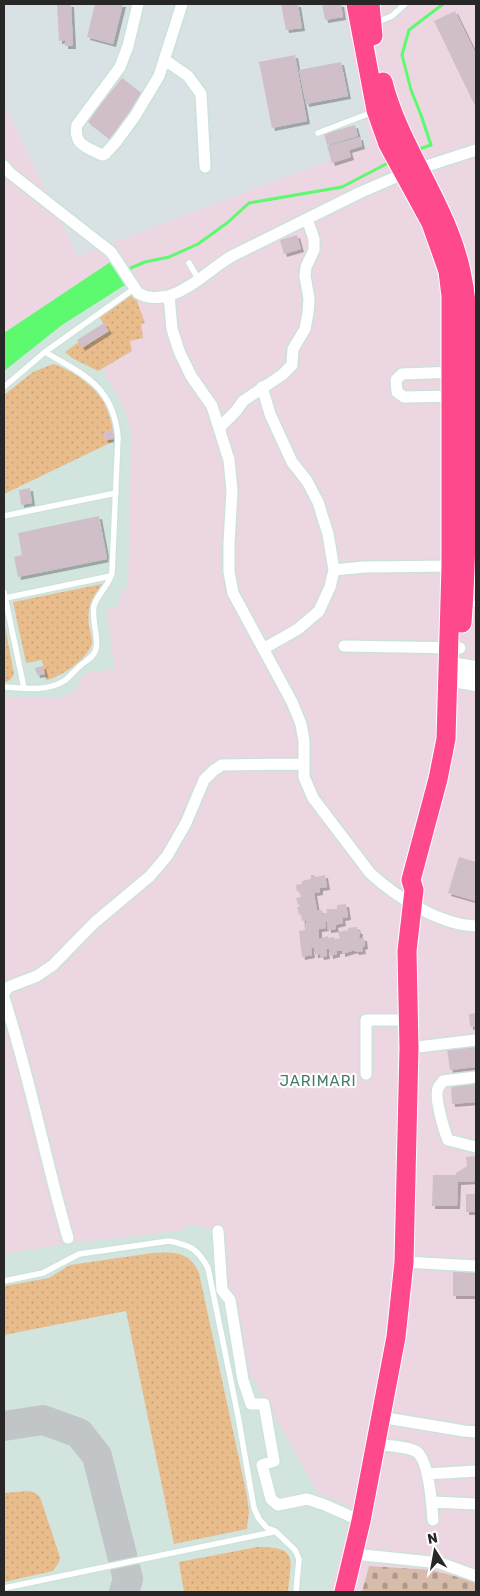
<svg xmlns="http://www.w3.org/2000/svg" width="480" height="1596" viewBox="0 0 480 1596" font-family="Rubik,sans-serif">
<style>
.industrial{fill:#d8e1e3}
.airport{fill:#d2e4de}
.grass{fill:url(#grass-dots)}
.cemetery{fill:url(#cemetery-stones)}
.water{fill:#5dfa70}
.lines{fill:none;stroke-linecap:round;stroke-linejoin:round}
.stream{stroke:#5dfa70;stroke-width:3}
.taxiway{stroke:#c2c5c7;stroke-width:30}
.building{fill:#d0bfc8;filter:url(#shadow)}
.lane-casing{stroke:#cbe2db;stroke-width:8}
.street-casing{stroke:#cbe2db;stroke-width:14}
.secondary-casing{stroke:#cbe2db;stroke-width:19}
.primary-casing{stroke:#fff;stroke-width:21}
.lane{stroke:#fff;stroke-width:5.5}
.street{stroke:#fff;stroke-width:11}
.secondary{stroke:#fff;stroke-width:16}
.primary{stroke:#fe498d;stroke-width:19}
.labels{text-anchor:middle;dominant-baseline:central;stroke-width:4.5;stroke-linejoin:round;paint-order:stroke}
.neighbourhood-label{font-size:15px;letter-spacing:1px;fill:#447b69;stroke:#fff}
</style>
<defs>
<pattern id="grass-dots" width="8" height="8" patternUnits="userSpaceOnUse" patternTransform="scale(1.25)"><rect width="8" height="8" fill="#e9bc8c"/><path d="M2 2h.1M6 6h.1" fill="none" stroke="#c8a279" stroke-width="1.8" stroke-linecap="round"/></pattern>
<pattern id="cemetery-stones" width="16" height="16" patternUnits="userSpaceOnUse" patternTransform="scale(1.25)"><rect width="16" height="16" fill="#d7bcac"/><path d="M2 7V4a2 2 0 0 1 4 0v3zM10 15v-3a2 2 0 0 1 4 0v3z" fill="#ae998c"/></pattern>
<filter id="shadow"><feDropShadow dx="3" dy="3" stdDeviation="0" flood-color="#0004"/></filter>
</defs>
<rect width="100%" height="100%" fill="#ecd6e2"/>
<!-- industrial -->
<path class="industrial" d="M4 4H343L370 145 78 256 4 105Z"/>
<!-- airport -->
<path class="airport" d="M128 283 145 323 141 324 143 338 130 341 132 351 103 369 127 415 131 437 128 589H121L120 606 106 609 115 669 89 672 81 678 77 688 70 694 62 697 4 698V371L62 325Z
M189 1224 214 1230 215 1290 228 1302 231 1340 318 1493 353 1508 330 1592H4V1254L65 1244 185 1230Z"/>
<!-- grass -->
<path class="grass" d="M134 293 145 323 141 324 143 338 130 341 132 351 98 371 72 358 65 352 79 342 82 348 109 331 99 317Z
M53 364C59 365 65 369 71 372 96 387 108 401 113 430L104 432 105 440 114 439V441L4 494V395L33 372Z
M102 584C91 600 87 606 89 626 90 631 92 637 92 642 91 657 60 678 46 680L42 660 26 663 13 602Z
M4 621 14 674C12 678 9 682 4 682Z
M153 1253C174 1252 189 1251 199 1273L247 1496 249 1512 247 1529 174 1544 126 1311 4 1335V1286L49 1278 70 1265Z
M28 1491 35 1493 40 1497 60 1557 59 1562 53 1571 4 1582V1493Z
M257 1547C299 1547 291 1558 288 1592H184L179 1562Z"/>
<!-- cemetery -->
<path class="cemetery" d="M369 1566 432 1570 476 1582V1592H362Z"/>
<!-- water -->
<path class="water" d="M112 261 128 283 62 325 4 371V333Z"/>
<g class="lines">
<!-- stream -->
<path class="stream" d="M416 150 431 145 421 115 411 90 402 55 409 30 443 4
M126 270 145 262 169 257 198 244 227 223 249 203 342 187 390 162"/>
<!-- taxiway -->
<path class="taxiway" d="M4 1426 43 1420 79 1433 97 1456 128 1579 124 1592"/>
</g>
<!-- building -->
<path class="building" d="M57 4H71L73 46H65V40L59 41Z
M95 4H123L113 44 87 37Z
M281 4H298L302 28 286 30Z
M322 4H341L343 17 325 20Z
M455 11 476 54V108L434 21Z
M295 55 307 121 272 128 259 62Z
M341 62 348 96 306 104 299 70Z
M122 78 144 95 110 139 87 121Z
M355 125 358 136 327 145 324 134Z
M360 137 362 146 349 150 351 157 332 163 327 146Z
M297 235 301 249 284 254 280 240Z
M104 323 109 331 82 348 77 340Z
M113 430 114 439 105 440 104 432Z
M30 488 32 503 21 505 19 490Z
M99 516 107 559 18 577 14 557 22 555 18 533Z
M43 666 45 674 37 675 35 668Z
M459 857 476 862V901L448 893Z
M311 875H314L315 877 325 875 327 887 320 888V892L314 893 317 910H322L323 914 327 913 326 909H337V905L346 904 348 917 342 918 343 923 335 925 336 929 328 930 327 922H325L326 928 319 929V939L328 936V938L334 937 335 939 340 938 338 932 348 930V928L357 927 358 931H360L359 938H364L365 946 362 947 363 951 356 952 355 950 342 954V951H337V954L330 956 329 949H326L327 956 321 957 320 954 315 955 314 948H311L312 955 302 957 299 931 305 930 304 924H307L306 920 302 921 301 914 299 915 297 907 301 906V904L298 905 296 898 301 897 300 891 297 892 296 885 302 884V881L311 879Z
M476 1013V1026L470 1027 469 1014Z
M476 1045V1067L450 1070 447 1049Z
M476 1083V1102L452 1104 451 1086Z
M476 1156V1181L458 1182 457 1206H432L433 1175H456V1173L467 1166 466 1157Z
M466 1194H476V1212H466Z
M476 1269V1296H453V1270Z"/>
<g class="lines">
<!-- lane casing -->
<g class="lane-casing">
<path id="lane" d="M375 23 392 16 405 4
M318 133 373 112
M189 263 199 280
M4 387 45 352 135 288
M4 516 116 493
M4 592 24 688
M5 598 111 576
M466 602 476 604
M4 687C23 688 47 692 64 681 70 677 75 670 81 665 87 660 94 657 96 649 99 635 91 620 94 606 97 594 109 586 112 573L118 437C113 386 84 375 45 352
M4 1281 43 1273 79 1254 169 1241C190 1245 198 1249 208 1268L238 1416 254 1508 259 1519 267 1528 275 1531 295 1550 299 1559 296 1592
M4 1588 273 1532"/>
</g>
<!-- street casing -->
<g class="street-casing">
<path id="street" d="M138 4 128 46 120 67 77 125C73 145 87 147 102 155L105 154 116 142 135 116 159 76 182 4
M165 60 188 76 201 94 205 167
M476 150 405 173 359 193 232 256C210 269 194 287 169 296L172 329 179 351 191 376 212 406 229 460 232 491 229 543V572L233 593 292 702 301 724 304 741V777L313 798 370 873C396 897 440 925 476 926
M4 166 10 173 111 252 138 293C148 299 158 298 169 296
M456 372 402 374 396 380 397 392 404 397 457 396
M262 387 270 414 292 462 307 481 318 502 328 534 334 570 330 587 319 611 298 629 263 649
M219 428 236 411 243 401 282 375 292 365 293 349 305 329 308 313 309 299 305 276 306 267 314 250V239L307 219
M334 570 364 567 457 566
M344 646 460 648
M4 994 7 988 11 986 37 976 53 965 94 923 150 876 167 856 186 823 204 780 214 770 222 765 304 764
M4 998C30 1077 45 1159 68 1238
M409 1048 476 1040
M366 1074V1020H408
M476 1077 443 1081C443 1082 438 1087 438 1088 434 1097 444 1130 448 1140L476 1147
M218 1231 222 1290 230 1300 243 1380 251 1404H264L274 1461 262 1465 271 1499 278 1505 307 1499 325 1505 361 1521
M404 1262 476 1266
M380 1417 464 1431 476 1432
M375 1444C386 1446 409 1446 417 1452 429 1461 432 1505 433 1520
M427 1474 476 1471
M432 1502 476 1504
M354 1554 440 1563 476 1576"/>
</g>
<!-- secondary casing -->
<g class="secondary-casing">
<path id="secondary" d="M449 665 476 669
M448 678 476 683"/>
</g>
<!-- primary casing -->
<g class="primary-casing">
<path id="primary" d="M370 4 373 36
M383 82C400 149 446 203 461 271 472 322 469 377 468 430 467 494 467 558 462 623
M344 1592 361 1521 396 1337 404 1262 409 1048 407 951 414 890 411 880 438 779 446 739 451 566V296L448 271 431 223 388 144 376 110 356 4"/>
</g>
<!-- lane -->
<use href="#lane" class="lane"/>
<!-- street -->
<use href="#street" class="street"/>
<!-- secondary -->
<use href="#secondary" class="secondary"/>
<!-- primary -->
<use href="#primary" class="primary"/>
</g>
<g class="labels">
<!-- neighbourhood labels -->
<g class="neighbourhood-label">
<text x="318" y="1081">JARIMARI</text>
</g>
</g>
<!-- border -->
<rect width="480" height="1596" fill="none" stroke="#272727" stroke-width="10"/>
<!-- north arrow -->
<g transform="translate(435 1551) rotate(349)" stroke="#ffffff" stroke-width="4" paint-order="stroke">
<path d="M0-4L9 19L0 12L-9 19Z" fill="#272727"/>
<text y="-8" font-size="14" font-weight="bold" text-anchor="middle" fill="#272727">N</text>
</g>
</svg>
